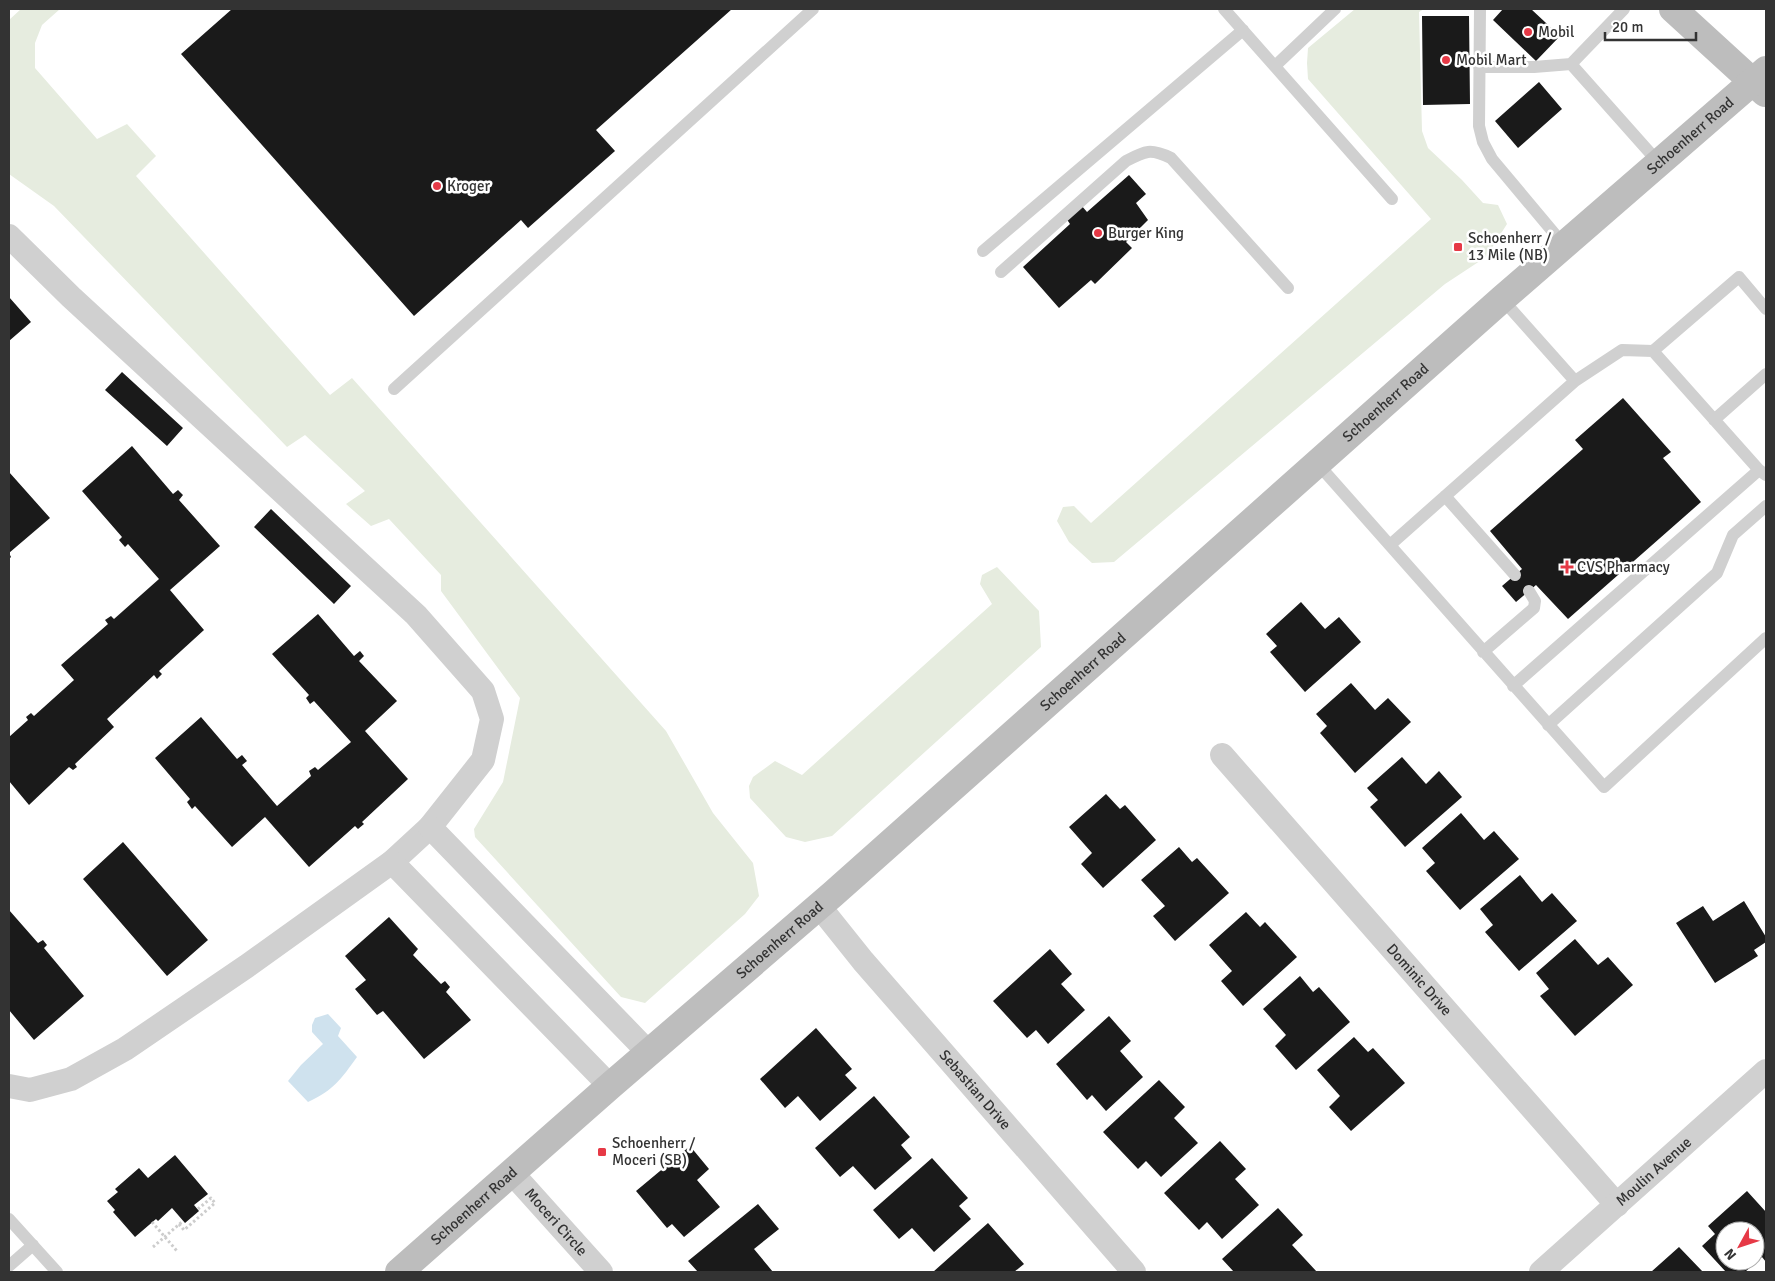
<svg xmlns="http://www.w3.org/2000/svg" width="1775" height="1281" viewBox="0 0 1775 1281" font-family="Signika,sans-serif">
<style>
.green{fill:#e6ecdf}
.water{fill:#cfe2ee}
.building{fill:#1a1a1a;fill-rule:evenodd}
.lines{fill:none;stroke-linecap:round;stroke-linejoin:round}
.path{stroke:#cdcdcd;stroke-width:3;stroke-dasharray:2.5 2.5;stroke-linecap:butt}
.lane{stroke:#d0d0d0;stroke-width:12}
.street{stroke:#d0d0d0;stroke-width:24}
.secondary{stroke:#bdbdbd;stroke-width:28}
.poi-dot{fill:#e63946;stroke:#fff;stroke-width:2}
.labels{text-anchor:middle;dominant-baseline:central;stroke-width:5;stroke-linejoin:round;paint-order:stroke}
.poi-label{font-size:15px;fill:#333;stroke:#fff;text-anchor:start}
.street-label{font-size:15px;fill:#333;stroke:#fff}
</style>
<rect width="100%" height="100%" fill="#fff"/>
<!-- green -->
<path class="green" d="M21 9H60L42 25 35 43V68L97 139 127 124 156 156 136 176 330 395 352 378 666 731 713 813 753 863 759 896 745 914 645 1003 621 997 475 837 474 829 503 782 520 698 441 591V575L389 519 371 526 346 504 365 491 305 435 287 447 54 206 9 174V20Z
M1355 9H1424L1419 12 1422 131 1428 148 1462 180 1483 203 1498 205 1507 224 1486 257 1445 284 1114 562 1092 563 1069 542 1057 521 1063 507 1074 506 1091 523 1431 219 1308 79 1307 63 1308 48Z
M997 567 1039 611 1041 647 832 836 805 842 786 837 750 798 749 786 753 777 775 761 802 775 992 604 980 584 982 575Z"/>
<!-- water -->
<path class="water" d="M328 1014 341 1028 338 1036 357 1057C341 1079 334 1090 308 1102L288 1081 301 1065 323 1044 312 1032V1025L315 1018Z"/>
<!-- building -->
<path class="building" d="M232 9H732L596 130 615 151 528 228 521 220 414 316 181 54Z
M1503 9H1531L1560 36 1536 61 1493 20Z
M1422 16H1469L1470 104 1423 105Z
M1539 82 1562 109 1518 148 1495 121Z
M1129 175 1146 194 1136 203 1148 220 1126 242 1132 248 1095 284 1091 280 1059 308 1023 267 1070 224 1066 218 1081 205 1087 212Z
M9 297 31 322 9 341Z
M122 372 183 428 167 446 105 390Z
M1623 398 1671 452 1663 458 1701 502 1568 619 1536 585 1516 602 1502 586 1522 569 1490 531 1583 449 1575 440Z
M132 446 173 494 178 490 183 495 179 500 220 546 170 590 204 630 159 671 162 674 157 679 154 675 107 719 114 727 75 764 77 767 73 770 69 767 29 805 9 781V737L28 720 26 717 31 713 34 716 74 680 61 665 108 624 105 620 111 616 114 619 159 579 128 544 125 547 119 540 122 537 82 491Z
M9 472 50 518 9 553 11 557 9 559Z
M271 509 351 586 334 604 254 527Z
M1301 602 1325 629 1339 617 1361 642 1305 692 1270 652 1277 646 1266 634Z
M318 614 354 656 360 651 364 656 359 661 397 701 365 731 408 779 362 822 364 824 358 829 355 826 309 867 265 817 232 847 195 806 192 809 187 802 190 799 155 758 201 717 237 759 242 755 247 761 242 765 277 806 311 776 309 771 315 767 318 770 351 742 314 701 310 704 306 698 309 695 272 654Z
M1351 683 1375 710 1388 698 1411 722 1355 773 1320 733 1327 726 1316 714Z
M1402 757 1426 784 1439 771 1462 797 1405 847 1370 807 1378 800 1367 788Z
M1106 794 1120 809 1125 805 1156 840 1103 888 1081 864 1092 853 1069 827Z
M1461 813 1484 840 1494 831 1519 859 1460 910 1426 871 1435 863 1422 848Z
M123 842 208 940 167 976 83 879Z
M1179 847 1192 862 1197 858 1229 893 1175 941 1153 916 1165 906 1141 880Z
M1520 875 1542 902 1552 893 1577 921 1519 971 1485 932 1493 925 1480 909Z
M1744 901 1766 937V942L1754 950 1758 956 1715 983 1676 923 1703 906 1713 921Z
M9 910 38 943 43 940 47 945 44 948 84 996 34 1040 9 1010Z
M1246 912 1260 927 1265 922 1297 957 1243 1006 1221 981 1232 971 1209 945Z
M389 917 418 949 413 955 441 984 445 981 450 987 446 992 471 1020 424 1059 383 1011 377 1015 355 989 366 980 345 956Z
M1575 939 1598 965 1608 957 1633 985 1575 1036 1540 996 1549 989 1536 973Z
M1050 949 1072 974 1061 984 1085 1010 1048 1044 1036 1030 1027 1038 993 1001Z
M1300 976 1313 992 1319 987 1350 1022 1296 1070 1275 1046 1286 1035 1263 1009Z
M1109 1016 1131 1041 1120 1051 1143 1077 1106 1111 1092 1095 1087 1100 1056 1064Z
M816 1028 852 1069 845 1075 857 1088 820 1121 798 1096 785 1108 760 1079Z
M1354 1037 1368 1052 1373 1048 1405 1083 1351 1131 1329 1107 1340 1096 1317 1070Z
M1159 1080 1185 1107 1174 1118 1198 1143 1161 1177 1146 1161 1138 1169 1103 1132Z
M874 1096 910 1137 901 1145 912 1158 875 1190 853 1166 840 1177 815 1148Z
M1220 1141 1246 1169 1235 1179 1259 1205 1222 1239 1207 1222 1199 1230 1164 1193Z
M690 1146 709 1169 697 1180 720 1207 684 1237 672 1224 667 1228 636 1191Z
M175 1155 208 1194 194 1205 199 1211 185 1223 172 1208 158 1221 156 1219 135 1237 113 1212 115 1210 107 1201 118 1192 115 1189 139 1168 148 1178Z
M932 1158 968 1198 959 1206 971 1219 934 1252 912 1228 899 1239 873 1210Z
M1747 1191 1766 1212V1262L1762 1257 1745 1272H1726L1702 1246 1715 1234 1708 1226ZM1725 1231H1755V1261H1725Z
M758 1204 779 1229 754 1249 773 1272H698L688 1261Z
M1278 1208 1303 1235 1292 1245 1317 1272H1234L1222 1259Z
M988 1223 1024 1264 1014 1272H933Z
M1679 1247 1703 1272H1651Z"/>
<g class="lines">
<!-- path -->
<path class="path" d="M152 1222 177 1251
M179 1224 184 1230 215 1203 211 1198 198 1209
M153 1247 183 1221"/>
<!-- lane -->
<path class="lane" d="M1224 9 1392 199
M1480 9 1479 126 1483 142 1492 159 1564 245
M1624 9 1571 64 1659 163
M1275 66 1335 9
M1479 67H1534L1571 64
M983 251 1243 30
M1001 272 1126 161C1145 151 1150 148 1171 158L1288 288
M1502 299 1575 381
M1653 351 1739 277 1766 309
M394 389 813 9
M1714 420 1766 374
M1317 463 1604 787 1766 638
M1445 496 1515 575
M1390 545 1575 381 1622 350 1653 351 1759 470 1766 475
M1483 652 1534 608 1535 601 1529 591
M1513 686 1759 470
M1548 725 1717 573 1733 535 1766 506
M9 1219 57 1272
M9 1266 33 1245"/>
<!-- street -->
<g class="street">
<path d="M9 236 71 297 416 615 483 691 492 719 483 760 430 827 392 862 247 966 125 1049 71 1079 30 1090 9 1086"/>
<path id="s1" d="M1222 755 1617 1205"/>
<path d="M430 827 649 1053"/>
<path d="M392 862 610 1086"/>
<path id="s2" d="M819 906 863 961 1134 1272"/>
<path id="s3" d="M512 1173 601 1272"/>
<path id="s4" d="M1541 1272 1766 1071"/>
</g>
<!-- secondary -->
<g class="secondary">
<path d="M1673 9 1765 93"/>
<path id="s5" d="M399 1272 610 1086 833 894 1502 299 1766 70"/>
</g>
</g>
<!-- markers -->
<g class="poi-dot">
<circle cx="1528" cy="32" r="5"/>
<circle cx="1446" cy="60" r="5"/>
<circle cx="437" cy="186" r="5"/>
<circle cx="1098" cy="233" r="5"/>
<rect x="1453" y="242" width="10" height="10" rx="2.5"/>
<path d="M1564.5 559.5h5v5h5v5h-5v5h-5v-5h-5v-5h5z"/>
<rect x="597" y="1147" width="10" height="10" rx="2.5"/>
</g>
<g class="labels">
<!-- poi labels -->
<g class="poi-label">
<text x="1538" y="32">Mobil</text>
<text x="1456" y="60">Mobil Mart</text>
<text x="447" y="186">Kroger</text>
<text x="1108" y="233">Burger King</text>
<text x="1468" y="238">Schoenherr /<tspan x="1468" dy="17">13 Mile (NB)</tspan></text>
<text x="1577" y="567">CVS Pharmacy</text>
<text x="612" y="1143">Schoenherr /<tspan x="612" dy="17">Moceri (SB)</tspan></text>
</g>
<!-- street labels -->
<g class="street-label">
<text stroke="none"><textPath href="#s5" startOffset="1720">Schoenherr Road</textPath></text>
<text stroke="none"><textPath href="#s5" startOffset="1315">Schoenherr Road</textPath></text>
<text stroke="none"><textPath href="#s5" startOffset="910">Schoenherr Road</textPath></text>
<text stroke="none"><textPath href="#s5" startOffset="505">Schoenherr Road</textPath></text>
<text stroke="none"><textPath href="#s1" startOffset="299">Dominic Drive</textPath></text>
<text stroke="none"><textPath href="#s2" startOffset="241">Sebastian Drive</textPath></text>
<text stroke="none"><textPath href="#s4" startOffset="151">Moulin Avenue</textPath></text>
<text stroke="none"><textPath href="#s5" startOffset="100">Schoenherr Road</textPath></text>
<text stroke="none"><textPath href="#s3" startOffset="66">Moceri Circle</textPath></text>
</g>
</g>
<!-- border -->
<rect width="1775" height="1281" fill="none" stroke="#333333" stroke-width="20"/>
<!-- north arrow -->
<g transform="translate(1740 1246) rotate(230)"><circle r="24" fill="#ffffff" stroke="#adadad"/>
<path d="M0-4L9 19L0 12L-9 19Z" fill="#e63946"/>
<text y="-8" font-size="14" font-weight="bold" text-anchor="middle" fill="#333333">N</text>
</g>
<!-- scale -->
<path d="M1605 32v8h91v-8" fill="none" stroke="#333333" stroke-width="2.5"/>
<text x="1612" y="32" font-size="15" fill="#333333" stroke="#ffffff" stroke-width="4" paint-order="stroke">20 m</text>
</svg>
